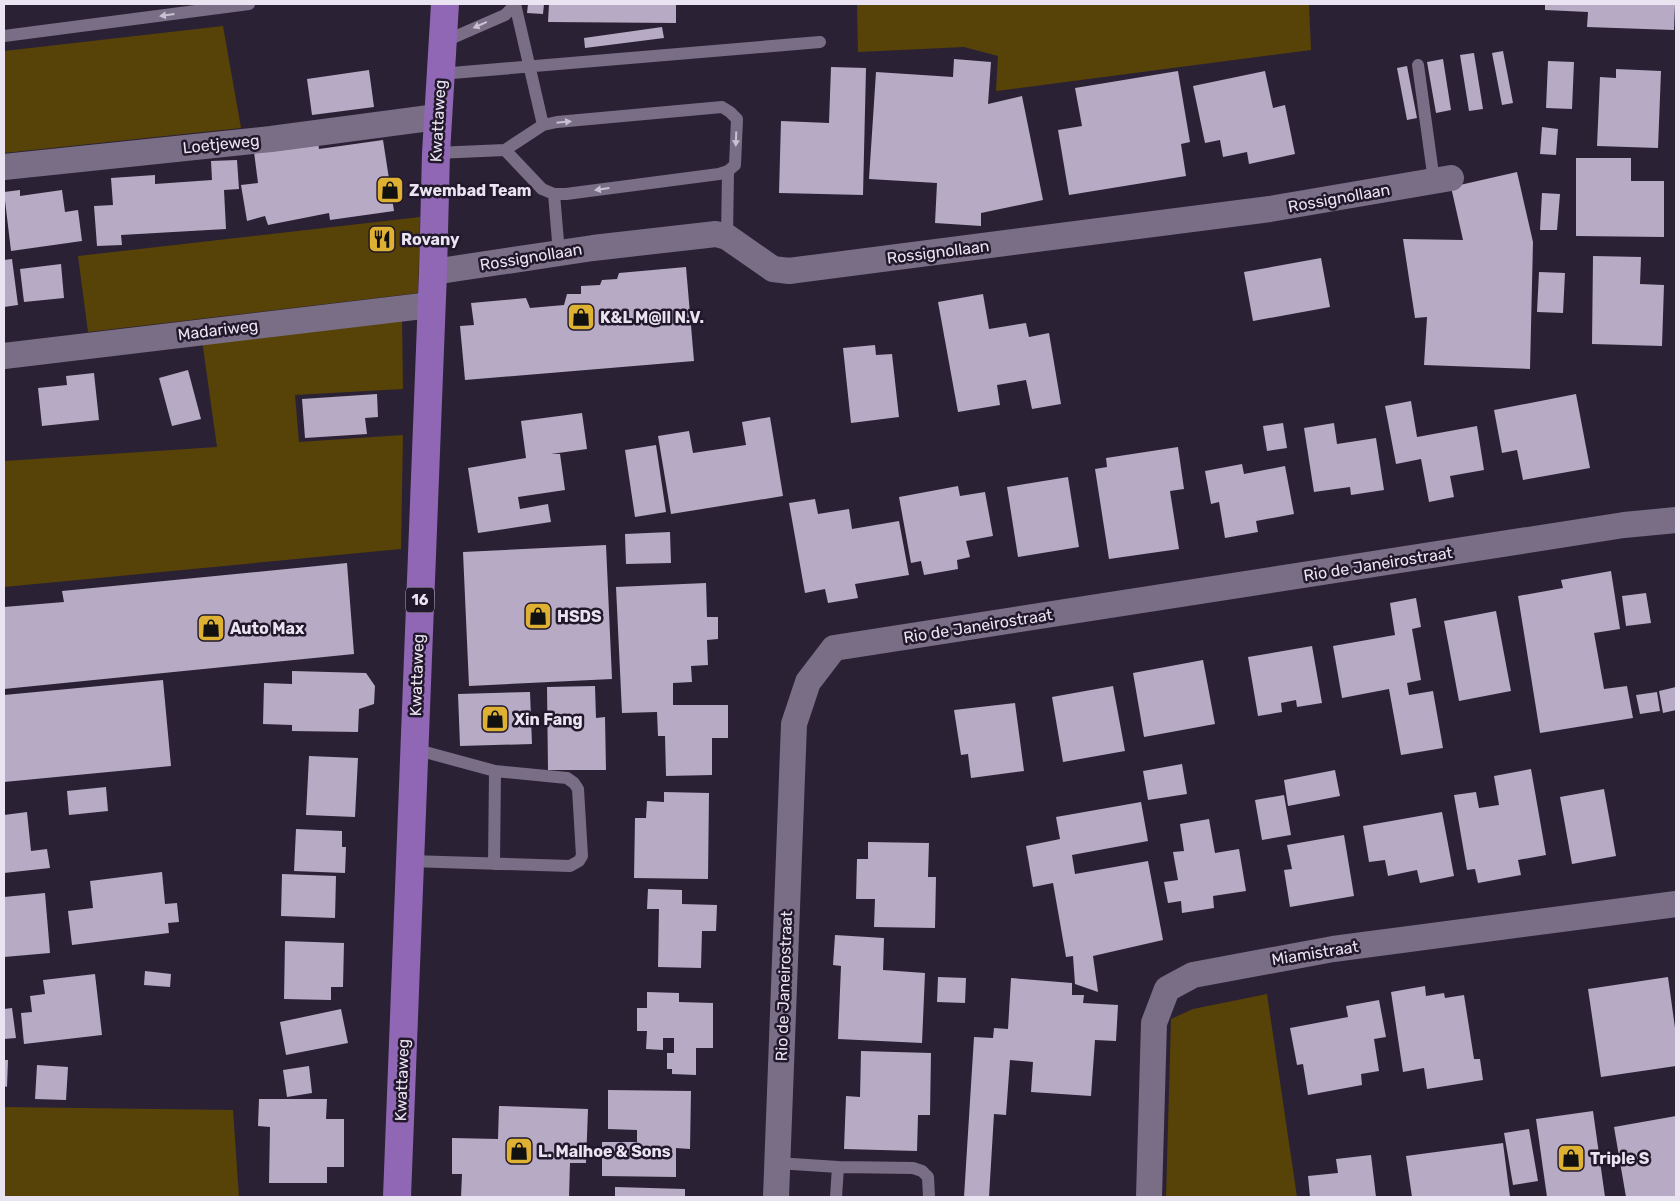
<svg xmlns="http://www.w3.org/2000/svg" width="1680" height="1201" viewBox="0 0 1680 1201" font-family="Rubik,sans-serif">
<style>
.green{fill:#574307}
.building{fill:#b7aac4}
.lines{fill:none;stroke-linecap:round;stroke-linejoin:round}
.service{stroke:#796e86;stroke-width:12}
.minor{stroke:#796e86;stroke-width:26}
.primary{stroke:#9067b4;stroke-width:28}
.oneway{fill:#c8c1d2}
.labels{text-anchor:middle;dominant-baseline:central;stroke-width:5;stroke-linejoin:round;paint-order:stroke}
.shield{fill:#22182b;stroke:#aea7b6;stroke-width:1}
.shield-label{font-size:15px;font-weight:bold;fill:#eae4f2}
.street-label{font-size:16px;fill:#eae4f2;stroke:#22182b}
.poi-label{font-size:16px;font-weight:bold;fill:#eae4f2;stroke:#22182b;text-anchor:start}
</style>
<rect width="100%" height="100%" fill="#2b2135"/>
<!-- green -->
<path class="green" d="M857 4H1309L1311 50 996 91 998 56 964 47 858 52Z
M223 26 241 128 4 153V51Z
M420 217 418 293 88 332 78 256Z
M402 318 403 389 295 395 299 442 403 435 401 549 4 587V461L217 447 202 340Z
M1267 994 1297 1197H1166L1171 1019 1193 1009Z
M4 1107 233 1110 239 1197H4Z"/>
<!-- building -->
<path class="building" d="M528 4H544L543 14 527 13Z
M549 4H676V23L548 22Z
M1545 4H1675L1674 30 1587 27 1588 12 1545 10Z
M662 27 664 38 585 48 584 38Z
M1503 51 1513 103 1502 105 1492 53Z
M1474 53 1483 109 1469 111 1460 55Z
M954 59 991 62 988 104 1022 96 1043 200 981 213V226L935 223 937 183 869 179 876 72 953 77Z
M1443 59 1451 110 1436 113 1427 62Z
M1548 61 1574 62 1572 109 1546 108Z
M1407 66 1417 118 1407 120 1397 68Z
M831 67 866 68 863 195 779 193 781 121 829 123Z
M1616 69 1661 71 1658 148 1597 146 1600 77 1616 78Z
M369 70 374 107 312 115 307 79Z
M1178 71 1190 142 1181 144 1186 176 1069 195 1058 130 1082 126 1075 88Z
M1265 71 1273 108 1285 105 1295 154 1249 164 1247 152 1223 157 1220 140 1205 143 1193 86Z
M1542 127 1558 129 1556 155 1540 154Z
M383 140 394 211 330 220 329 213 268 225 265 216 247 221 241 185 258 183 254 152 318 142 319 149Z
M1576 158H1631V181H1664V237L1576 236Z
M237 160 239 189 224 190 226 229 121 235 122 245 97 246 94 206 113 205 111 178 155 175V184L212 180 211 161Z
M1517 172 1533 242 1530 369 1424 365 1427 317 1415 318 1403 239 1463 240 1451 187Z
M20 190V196L62 190 65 212 78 210 82 241 11 251 4 192Z
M1542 193 1560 194 1557 230H1540Z
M1593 256 1641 257 1640 284 1664 285 1662 346 1592 344Z
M1321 258 1330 307 1253 321 1244 272Z
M12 259 18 305 4 307V260Z
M61 264 64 298 24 302 20 269Z
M686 267 694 361 465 380 460 326 474 325 471 303 526 298 530 308 564 305 567 294H581V286L600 285 602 280 617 279 619 273Z
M1539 272 1565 273 1563 313 1537 312Z
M983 294 989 329 1026 323 1029 337 1049 333 1061 404 1032 409 1026 380 997 385 1000 405 958 412 938 302Z
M875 345 876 355 892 354 899 417 851 423 843 348Z
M188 370 201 419 172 426 159 378Z
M94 373 99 420 42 426 38 388 67 385 66 376Z
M377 394 378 417 365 418 367 434 305 438 302 399Z
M1576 394 1590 468 1523 480 1517 450 1502 453 1494 410Z
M1411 401 1417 437 1477 426 1484 470 1450 476 1454 497 1429 502 1421 459 1396 464 1385 406Z
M582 413 587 449 551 454H560L565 490 518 497 520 509 548 504 551 522 478 533 468 468 526 458 521 421Z
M770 417 783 496 671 514 658 436 689 431 693 453 746 445 742 422Z
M1283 423 1287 448 1267 451 1263 426Z
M1334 423 1337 444 1376 438 1384 490 1351 495 1350 487 1314 492 1304 428Z
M656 445 666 512 635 517 625 450Z
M1178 447 1184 489 1170 491 1179 549 1109 559 1095 469 1107 467 1106 458Z
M1242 464 1244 474 1285 466 1294 514 1256 521 1258 532 1225 538 1219 502 1211 504 1205 471Z
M1068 477 1079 547 1018 557 1007 487Z
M958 486 960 496 985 492 993 536 966 541 970 557 957 560 958 569 924 575 921 561 911 563 899 497Z
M815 499 818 514 849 509 852 529 899 521 909 575 855 584 858 598 828 603 825 589 805 593 789 503Z
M670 532 671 563 626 564 625 534Z
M606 545 612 679 469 686 463 552Z
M347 563 354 654 4 689V607L64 602 62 591Z
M1611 571 1620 629 1594 633 1604 689 1627 686 1633 718 1540 733 1518 596 1563 588 1561 580Z
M706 583 707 617H718V639L707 640 708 665 691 666 692 682 673 683V705H728V738H712V775L666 776 665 736H658L657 712 622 713 616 587Z
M1646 593 1651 623 1626 626 1622 596Z
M1416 598 1421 627 1412 629 1421 680 1407 683 1409 695 1433 691 1443 748 1401 755 1389 689 1342 698 1333 646 1395 635 1390 603Z
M1496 611 1511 691 1459 701 1444 621Z
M1312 646 1322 703 1297 707 1296 700 1281 703 1282 712 1258 716 1248 657Z
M1203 660 1215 724 1144 737 1133 673Z
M292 671 366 673 375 686 374 704 359 709 358 732 292 731V725L263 724 264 683 292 684Z
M163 680 171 766 4 782V695Z
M595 686 596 718 605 717 606 770H548L547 687Z
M1113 686 1125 751 1063 762 1052 697Z
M1676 687V710L1663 713 1659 691Z
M530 692 532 744 460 746 458 694Z
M1657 692 1660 711 1640 714 1636 695Z
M1015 703 1024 771 971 778 968 754 961 755 954 710Z
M309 756 358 758 355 817 306 815Z
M1182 764 1187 794 1148 800 1143 771Z
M1531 769 1546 855 1518 860 1521 875 1478 883 1475 869 1467 870 1454 795 1476 792 1479 808 1499 805 1494 776Z
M1335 770 1340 796 1288 806 1284 780Z
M106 787 108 811 69 815 67 791Z
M1604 789 1616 856 1572 864 1560 797Z
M664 792 709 793 708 879 634 878 635 818H646L647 801 664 802Z
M1284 795 1291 835 1262 840 1255 800Z
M1141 802 1148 841 1072 855 1075 874 1148 861 1163 940 1093 956 1098 992 1075 984 1073 956 1066 957 1053 883 1033 887 1026 846 1060 839 1056 817Z
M27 812 31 851 47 849 50 868 4 873V815Z
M1442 812 1454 876 1420 883 1417 870 1388 876 1385 860 1369 862 1363 826Z
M1209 819 1215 853 1239 849 1246 891 1213 896 1214 908 1182 913 1181 901 1168 903 1164 882 1178 880 1173 852 1184 851 1180 824Z
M296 829 342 831V847H346L345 873 294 871Z
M1344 835 1354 896 1290 907 1284 870 1292 869 1287 845Z
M868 842 929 843 928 877H936L935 928 874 927 875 899H856L857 859H868Z
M162 872 165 904 177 903 179 922 168 923 169 933 72 945 68 911 93 908 90 881Z
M282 874 336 876 335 918 281 916Z
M648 889 682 890V904L717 905 716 931H702L701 968 658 967 659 909H647Z
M45 893 50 953 4 957V897Z
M835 935 884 938 883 970 925 973 922 1043 838 1039 841 966 833 965Z
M285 941 344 943 343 987H331V1000L284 999Z
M145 971 171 974 170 987 144 985Z
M95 974 102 1035 24 1044 21 1013 32 1012 30 996 45 994 43 980Z
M938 977 966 978 965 1003 937 1002Z
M1668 977 1676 1035V1066L1601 1077 1588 989Z
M1011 978 1072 983V995H1084L1083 1003 1118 1005 1116 1041 1095 1040 1091 1096 1031 1092 1033 1062 1010 1060 1006 1115 994 1114 989 1197H964L974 1037 993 1038 994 1028 1008 1029Z
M1425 986 1426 996 1444 993 1445 998 1464 995 1474 1059H1480L1483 1080 1427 1089 1424 1068 1403 1072 1391 992Z
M647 992 679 993V1002L713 1003V1048H696V1075L672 1074V1069H667V1053H674V1038H663V1050L646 1049 647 1031H637V1008H647Z
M1379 1000 1386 1037 1374 1039 1379 1071 1361 1074 1362 1085 1308 1095 1303 1064 1297 1065 1290 1028 1348 1017 1346 1006Z
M12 1008 16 1038 4 1039V1009Z
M341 1009 348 1043 286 1055 280 1022Z
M861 1051 931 1053 930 1115H918L917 1151 844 1149 846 1096 860 1097Z
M4 1060H8L7 1087 4 1086Z
M37 1065 68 1067 66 1100 35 1099Z
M309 1066 312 1093 287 1097 283 1070Z
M608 1090 691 1091 690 1149 676 1148V1177L602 1176V1142H637V1130L608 1129Z
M259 1099H327L326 1119H344V1167H327V1183H269L270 1127 258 1126Z
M499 1106 588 1109 586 1163H570L569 1197H461L462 1174H452V1138L498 1139Z
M1593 1111 1605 1197H1547L1536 1119Z
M1676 1116V1197H1626L1614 1127Z
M1529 1129 1538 1181 1513 1185 1504 1133Z
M1503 1143 1510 1197H1412L1406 1156Z
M1371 1155 1376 1197H1310L1308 1176 1338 1173 1336 1159Z
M615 1187 685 1189V1197H615Z"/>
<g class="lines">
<!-- service -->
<path class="service" d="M515 4 543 125
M4 36 249 4
M443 42 505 15 511 9 515 4
M1418 65 1434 181
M440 74 820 42
M436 153 505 150 543 125 557 122 722 107 730 112 737 119 735 165 728 171 719 174 566 194H554L542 189 505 150
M554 194 559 253
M727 237 728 171
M410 861 570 866 579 861 582 856 578 789 574 783 567 778 495 771 414 749
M494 864 495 771
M777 1163 838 1167 913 1168 922 1171 928 1177 929 1197
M836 1197 838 1167"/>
<!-- minor -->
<path class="minor" d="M4 167 271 139 437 117
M433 272 593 248 716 234 727 237 773 269 789 271 804 269 1270 209 1451 178
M4 356 431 305
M776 1197 794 724 808 682 834 648 1624 525 1676 520
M1149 1197 1154 1023 1167 989 1193 975 1333 949 1676 904"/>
<!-- primary -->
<path class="primary" d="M397 1197 433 272 436 153 445 4"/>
</g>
<!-- one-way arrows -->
<defs><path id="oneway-solid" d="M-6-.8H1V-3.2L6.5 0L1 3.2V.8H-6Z" transform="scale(1.25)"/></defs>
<g class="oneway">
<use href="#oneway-solid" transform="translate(167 15) rotate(172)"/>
<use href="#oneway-solid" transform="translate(480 25) rotate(156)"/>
<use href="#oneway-solid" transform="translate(564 122) rotate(-6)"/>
<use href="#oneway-solid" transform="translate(736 139) rotate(92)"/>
<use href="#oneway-solid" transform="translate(602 189) rotate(172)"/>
</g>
<!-- icons -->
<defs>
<g id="shop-square" transform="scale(1.4375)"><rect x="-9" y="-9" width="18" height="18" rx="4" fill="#deb133" stroke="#22182b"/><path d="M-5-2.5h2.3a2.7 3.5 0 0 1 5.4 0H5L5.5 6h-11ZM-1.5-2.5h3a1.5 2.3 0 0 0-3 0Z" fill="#111"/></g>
<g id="restaurant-square" transform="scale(1.4375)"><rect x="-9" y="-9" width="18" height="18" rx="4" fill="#deb133" stroke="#22182b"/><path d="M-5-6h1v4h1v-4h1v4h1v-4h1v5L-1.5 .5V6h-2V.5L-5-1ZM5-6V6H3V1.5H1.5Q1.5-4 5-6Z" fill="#111"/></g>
</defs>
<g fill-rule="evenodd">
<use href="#shop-square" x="390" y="190"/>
<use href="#restaurant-square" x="382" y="239"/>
<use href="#shop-square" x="581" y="317"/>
<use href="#shop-square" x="538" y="616"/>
<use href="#shop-square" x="211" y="628"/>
<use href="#shop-square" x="495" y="719"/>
<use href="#shop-square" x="519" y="1151"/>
<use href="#shop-square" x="1571" y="1158"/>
</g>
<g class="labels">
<!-- shield labels -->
<rect class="shield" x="406" y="587.5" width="28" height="25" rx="4"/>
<g class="shield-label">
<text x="420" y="600">16</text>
</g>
<!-- street labels -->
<g class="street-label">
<text transform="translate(438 121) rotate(-87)">Kwattaweg</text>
<text transform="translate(221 144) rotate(-6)">Loetjeweg</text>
<text transform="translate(1339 198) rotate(-10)">Rossignollaan</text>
<text transform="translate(938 252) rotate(-7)">Rossignollaan</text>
<text transform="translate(531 257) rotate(-9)">Rossignollaan</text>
<text transform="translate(218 330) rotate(-7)">Madariweg</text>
<text transform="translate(1378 564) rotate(-9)">Rio de Janeirostraat</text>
<text transform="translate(978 626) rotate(-9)">Rio de Janeirostraat</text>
<text transform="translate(417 675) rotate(-88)">Kwattaweg</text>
<text transform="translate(1315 953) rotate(-9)">Miamistraat</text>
<text transform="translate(784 986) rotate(-88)">Rio de Janeirostraat</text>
<text transform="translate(402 1080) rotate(-88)">Kwattaweg</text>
</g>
<!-- poi labels -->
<g class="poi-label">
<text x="409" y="190">Zwembad Team</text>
<text x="401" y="239">Rovany</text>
<text x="600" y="317">K&amp;L M@ll N.V.</text>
<text x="557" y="616">HSDS</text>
<text x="230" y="628">Auto Max</text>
<text x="514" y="719">Xin Fang</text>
<text x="538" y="1151">L. Malhoe &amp; Sons</text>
<text x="1590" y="1158">Triple S</text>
</g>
</g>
<!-- border -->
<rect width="1680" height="1201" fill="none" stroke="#eae4f2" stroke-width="10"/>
</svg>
